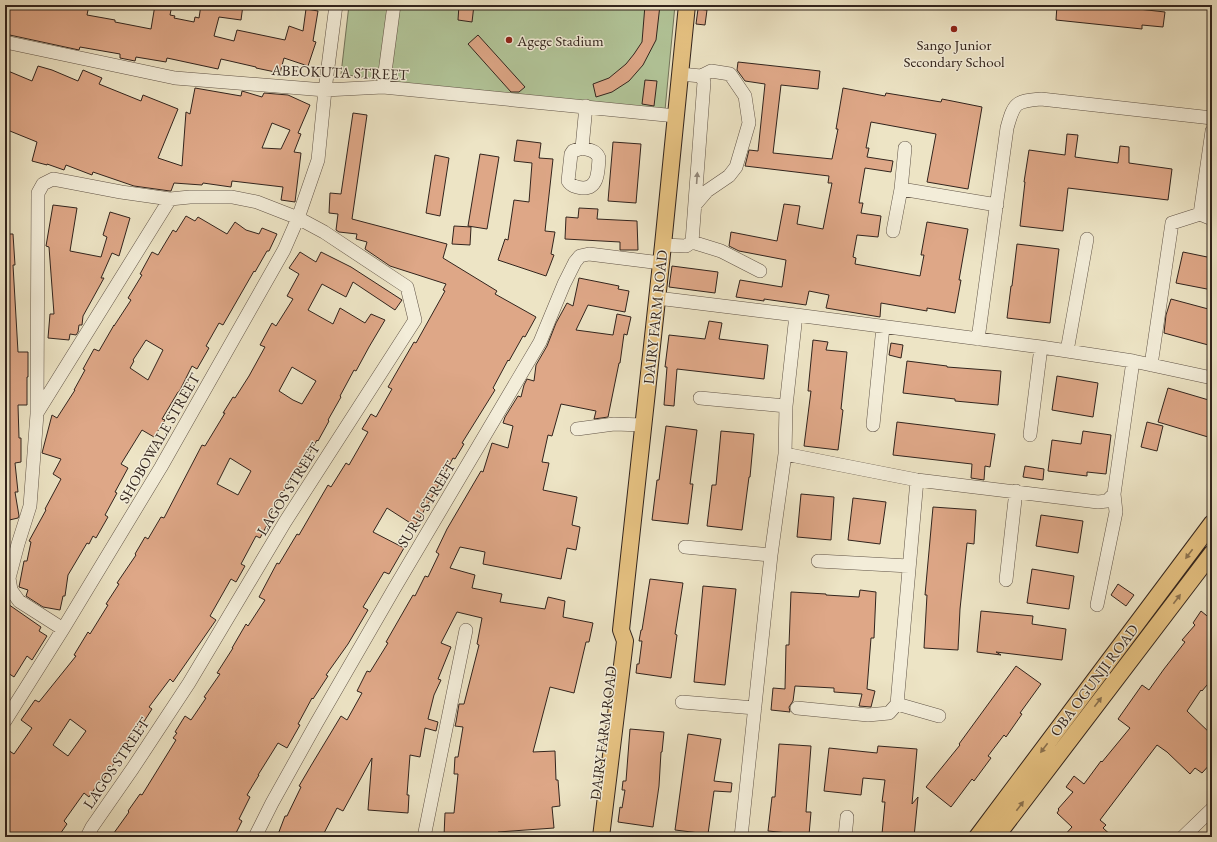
<svg xmlns="http://www.w3.org/2000/svg" width="1217" height="842" viewBox="0 0 1217 842" font-family="'EB Garamond',serif">
<style>
.green{fill:#b2c599;stroke:#72745b}
.building{fill:#dea787;stroke:#32241d;fill-rule:evenodd}
.lines{fill:none;stroke-linecap:round;stroke-linejoin:round}
.minor-casing{stroke:#615447;stroke-width:14}
.major-casing{stroke:#32241d;stroke-width:18}
.minor{stroke:#f3edd9;stroke-width:13}
.major{stroke:#e6c282;stroke-width:16}
.oneway{fill:#92887b}
.oneway2{fill:#8c7350}
.poi-dot{fill:#8f2418;stroke:#f3edd9;stroke-width:1.5}
.labels{text-anchor:middle;dominant-baseline:central;stroke-width:3;stroke-linejoin:round;paint-order:stroke}
.poi-label{font-size:15px;fill:#32241d;stroke:#f3edd9;text-anchor:start}
.street-label{font-size:15px;fill:#32241d;stroke:#f3edd9}
</style>
<rect width="100%" height="100%" fill="#ede4c5"/>
<filter id="stains"><feTurbulence type="fractalNoise" baseFrequency=".005" numOctaves="4"/><feColorMatrix values="0 0 0 0 .2 0 0 0 0 .09 0 0 0 0 .02 0 0 0 .5 -.17"/></filter>
<radialGradient id="worn" r=".72"><stop offset=".6" stop-color="#630" stop-opacity="0"/><stop offset="1" stop-color="#630" stop-opacity=".3"/></radialGradient>
<!-- green -->
<path class="green" d="M349 5H675L665 110 512 99 341 74Z"/>
<!-- building -->
<path class="building" d="M5 5H89L87 15 115 20V22L151 29 155 5H172L170 15 175 16 174 18 194 22 195 17 199 18 201 5H243L241 20 219 17 214 36 234 41 237 30 285 40 289 26 303 31 306 9 318 11 313 41 316 42 308 66 284 58 280 73 256 68V67L221 59 218 69 167 58 166 62 136 57 135 61 120 58V54L80 47 79 50 5 34Z
M459 5H474L472 22 458 20Z
M645 5H660L656 40 643 65 629 81 612 92 596 97 593 84 609 78 626 64 634 54 642 42Z
M1057 5H1103L1165 12 1163 27 1142 25V29L1056 20Z
M698 9 707 10 705 25 696 24Z
M478 35 525 87 519 92H511L468 44Z
M738 62 820 71 818 89 781 85 773 153 832 159 838 129H836L843 88 885 96 886 93 941 102 942 99 982 107 968 189 927 182 936 134 871 122 866 148H869L867 157 893 161 891 172 865 168 859 203H863L861 213 881 216 878 237 857 235 853 257 856 258 855 264 920 276 924 255H921L927 222 968 229 959 280H961L955 313 927 308V311L881 303 880 317 826 308 829 295 809 291 806 305 764 299V301L736 297 740 280 782 287 786 260 739 251 729 246 731 232 777 241 784 204 800 206 797 224 823 229 832 183H828L829 176 745 166 749 150 758 151 765 84 745 81 737 70Z
M38 66 52 70 78 81 83 70 102 78 99 84 141 101 143 95 178 109 158 158 182 166 186 112 190 114 195 88 241 96 242 91 262 97 264 93 288 95 310 105 298 133 301 134 294 152 301 153 295 202 281 200 283 187 232 181 231 187 203 183 202 185 174 183 171 191H170L134 186 93 172 92 175 66 165 64 170 47 164V165L32 161 37 142 5 129V72L8 73V71L32 81ZM272 123 290 130 281 149 262 148Z
M645 80 657 81 654 106 642 104Z
M353 113 367 115 352 219 447 244 443 258 497 291 495 294 536 317 525 337 523 336 509 361 508 360 493 388 495 390 462 443 464 444 455 459 453 458 435 492 415 526 387 508 373 532 404 548 389 574 384 572 363 607 368 610 348 644 326 675 328 676 313 699 312 698 298 724 300 725 287 748 278 743 258 775H259L247 795 250 797 239 819 242 821 234 837H111L129 812 128 811 140 794 142 795 176 740 173 738 177 733 175 732 185 716 191 720 206 698 204 697 220 674 217 673 233 648H232L246 624 248 626 265 600 259 597 277 563 279 564 297 534 299 535 328 485 331 487 346 463 349 465 368 432 362 429 371 414 376 417 392 389 388 387 414 342 416 343 445 291 443 290 446 284 390 266 365 249 367 242 356 239 357 234 339 232 336 230 338 214 329 213 330 193 341 194Z
M1067 134 1078 135 1075 157 1118 163 1120 146 1129 147V163L1172 169 1168 200 1068 188 1063 231 1020 226 1025 182H1024L1029 150 1065 155Z
M517 140 541 143 539 158 553 159 545 231 555 232 551 254 554 255 546 276 498 260 505 239 508 240 514 200 529 202 532 163 514 161Z
M613 142 641 144 636 203 608 201Z
M480 154 499 157 487 229 468 226Z
M435 155 449 158 440 216 426 213Z
M53 205 77 208 70 251 101 257 107 237 103 235 110 212 130 218 119 256 112 253 101 278H104L83 316 82 325H79L78 332 76 335 70 334 69 340 48 338 50 314H54L49 247 46 246Z
M579 208 598 209 597 219 637 221 638 250H620V242L565 239 566 217 578 218Z
M186 216 195 221 198 217 227 234 235 222 246 230 259 234 262 228 277 234 269 251H267L255 272 254 271 223 325 219 323 206 346 209 348 197 369 192 366 179 392H178L162 419 165 420 154 437 142 430 121 464 128 468 115 492 117 493 105 515 108 517 96 538 93 536 89 544 87 543 68 575 65 596H63L60 610 43 607 26 596 28 590 19 587 24 561H27L31 542 29 541 46 510 45 509 61 479 53 474 61 459 42 453 52 415 57 418 75 390H74L85 370 83 369 94 349 99 351 114 325V326L131 300 128 298 142 275 140 274 152 252 158 255 173 230 176 232ZM146 340 163 350 148 380 130 368 134 361 133 360Z
M454 226 471 227 470 245 452 244Z
M5 234H13L15 265H13L18 352H28V377H27V405H18L19 438H21V462L15 463 18 492H15L19 516 18 518 5 521Z
M1017 244 1059 249 1050 323 1007 318 1011 286H1012Z
M300 252 316 262 321 252 351 267 402 300 395 310 353 282 346 297 322 284 308 310 333 324 340 308 365 323 371 314 385 320 369 347 356 371 354 370 340 396 341 397 328 420 329 421 318 441 317 440 301 468 298 467 287 489H285L270 515 272 516 260 538 256 536 241 564 245 566 236 582 231 579 210 616 216 620 173 682 170 679 149 707 152 709 138 731 136 730 114 761 115 762 104 779 102 778 89 797 84 793 64 821 67 824 58 837H5V748L14 754 32 728 21 720 35 700 39 702 76 656 74 655 88 632 90 634 108 605 106 604 119 584 117 583 136 555 135 554 145 537 148 539 161 517 164 518 202 445 205 446 225 413H223L233 397 235 398 249 376 265 347 260 345 272 323 276 326 293 299 287 296 299 274 289 268ZM292 367 316 381 302 404 293 400 279 391ZM230 458 251 471 238 495 217 484ZM70 719 86 731 68 756 53 745Z
M1183 252 1212 258V290L1176 283Z
M672 266 718 272 715 293 669 287Z
M579 278 619 286 618 289 629 291 625 312 588 305 576 330 613 335 617 314 631 317 627 335 624 334 620 363H619L608 417 594 419 596 411 561 404 552 436 548 435 542 462 549 463 543 490 577 497 572 525 580 527 576 550 567 548 561 579 483 564 485 552 460 547 450 568 475 575 472 588 502 594 500 602 545 609 548 597 565 601 563 617 593 623 589 642H586L574 693 550 687 533 752 555 751 556 780H558L560 806 552 807 554 828 498 832V837L444 836 445 813H454L458 774H454L455 757H458L463 727 455 726 456 722 459 704H464L479 645 477 644 482 618 457 612 441 643 451 647 438 679 441 680 434 695 428 719 438 722 436 731 425 728 420 757 410 755 407 795H409L408 813 368 810 372 758 343 811 337 808 322 837H277L285 816H287L301 787 299 786 312 764 341 716 347 720 362 693 357 691 367 671 370 672 388 643 386 642 413 595 415 596 425 576 428 577 439 554 436 552 447 529 481 471 483 472 492 443 508 448 513 426 503 423 505 417 518 396 521 397 524 385 527 379 534 381 536 365 547 346 556 323 567 303 573 306Z
M1171 299 1212 310V346L1164 333 1166 315Z
M709 321 722 323 719 339 768 345 764 379 677 369 674 406 664 405 667 367H665L669 335 705 339Z
M813 340 828 342 826 350 847 352 841 409 843 410 838 450 804 446 811 391H808Z
M891 343 903 345 901 358 889 355Z
M907 361 947 366V367L1001 371 998 405 955 401V399L903 393Z
M1057 376 1098 383 1093 417 1052 410Z
M1168 388 1212 401V424L1208 437 1158 422Z
M897 422 995 434 990 467 985 466 984 480 971 478 972 464 893 455Z
M1147 422 1163 426 1157 451 1141 447Z
M666 426 697 430 690 484H693L688 524 652 520 657 480H659Z
M721 431 754 434 750 477H749L742 530 707 526 712 485H716Z
M1083 431 1111 435 1106 474 1087 472V476L1048 471 1052 440 1081 444Z
M1025 466 1044 469 1043 480 1023 477Z
M801 494 834 497 831 540 797 537Z
M853 498 886 502 880 544 848 540Z
M933 507 976 510 974 544 967 543 960 609 958 650 924 648 927 595H925Z
M1041 515 1083 521 1078 553 1036 546Z
M1032 569 1074 576 1069 609 1027 603Z
M650 579 683 583 675 634 677 635 671 678 636 673 637 664H639L642 641H639L641 630H642Z
M1118 584 1134 595 1126 606 1111 595Z
M703 586 736 589 725 685 694 682Z
M860 590 876 592 874 638H871L867 689 875 691 871 707 859 706 862 694 834 692V688L795 686 793 701 789 707 790 712 771 710 773 688 785 689 786 645H789L791 592 826 594V595L859 597Z
M5 602 41 627 39 631 47 636 32 660 27 656 14 677 5 671Z
M981 611 1033 616 1032 624 1066 629 1062 660 996 652 1001 655 977 652Z
M1201 611 1212 620V679L1202 691 1201 690 1187 711 1212 735V746L1208 752 1212 755V762L1202 773 1195 768 1190 774 1167 752 1157 745 1100 820 1106 825 1103 828 1113 837H1063L1072 827 1057 813 1059 810 1058 809 1073 792 1066 787 1074 776 1084 784 1101 761 1102 762 1130 728 1118 719 1142 685 1149 690 1164 669 1185 642 1182 640 1195 625 1193 623Z
M1016 666 1041 684 1020 713 1022 714 1006 737 1004 735 988 756 991 758 974 781 972 779 951 807 926 787 960 745 959 744Z
M630 729 664 732 662 752H661L659 786 653 827 618 822 620 807 622 808 625 790H622L623 781H626Z
M688 734 721 739 714 781 732 783 731 792 714 791 708 834 675 830Z
M779 744 811 746 806 812H811L809 835 768 831 772 797H775Z
M878 746 917 749 912 804 918 797 914 837 882 834 885 802H882L885 780 863 778 861 795 824 791 829 748 877 753Z"/>
<g class="lines">
<!-- minor casing -->
<g class="minor-casing">
<path id="minor" d="M5 42 175 78 325 90 383 87 676 116
M383 87 394 5
M1212 131 1200 214 1212 219
M582 148C589 150 596 150 599 158 598 170 599 189 582 188 576 187 571 186 568 181L571 154 573 151Z
M582 148 586 106
M901 189 997 205
M695 205 707 191 729 176 736 167 749 123 745 96 730 74 711 71 701 76
M893 231 901 189 905 148
M692 242 721 251 760 271
M663 245 686 246 692 242 704 82 701 76 680 74
M657 298 796 315 1041 347 1133 361 1212 378
M978 339 1007 128C1014 103 1015 101 1041 99L1212 118
M1067 351 1087 239
M1151 365 1172 223 1200 214
M700 398 786 406
M37 413 170 199
M873 425 883 327
M577 429 614 424 643 425
M1030 435 1041 347
M785 454 917 480 1098 502 1107 501 1114 494 1133 361
M685 547 771 555
M818 561 909 566
M1006 580 1016 491
M1097 605 1116 512 1114 494
M63 629 19 601 11 590 9 578 18 544 30 506 37 414 38 193 43 184 53 179 121 192 170 199 190 197H232L257 202 298 218 324 232 407 287 415 320 285 522 189 683 133 768 92 827 87 837
M682 702 755 708
M897 704 939 716
M797 708 868 715 889 713 897 704 917 480
M5 721 63 629 161 467 284 250 298 218 318 160 325 90 336 5
M255 837 272 803 316 724 394 589 540 342 564 284 575 262 580 256 589 254 661 263
M424 837 466 630
M741 837 771 555 785 454 786 406 796 315
M845 837 847 817
M1183 837 1212 809"/>
</g>
<!-- major casing -->
<g class="major-casing">
<path id="major" d="M601 837 625 641 621 630 663 245 687 5
M977 837 1212 523
M996 837 1212 553"/>
</g>
<!-- minor -->
<use href="#minor" class="minor"/>
<!-- major -->
<use href="#major" class="major"/>
</g>
<!-- one-way arrows -->
<defs><path id="oneway-solid" d="M-6-.8H1V-3.2L6.5 0L1 3.2V.8H-6Z"/></defs>
<use class="oneway" href="#oneway-solid" transform="translate(697 178) rotate(-86)"/>
<g class="oneway2">
<use href="#oneway-solid" transform="translate(1189 554) rotate(127)"/>
<use href="#oneway-solid" transform="translate(1177 599) rotate(-53)"/>
<use href="#oneway-solid" transform="translate(1098 702) rotate(-53)"/>
<use href="#oneway-solid" transform="translate(1044 748) rotate(127)"/>
<use href="#oneway-solid" transform="translate(1020 806) rotate(-53)"/>
</g>
<!-- markers -->
<g class="poi-dot">
<circle cx="954" cy="29" r="4"/>
<circle cx="509" cy="40" r="4"/>
</g>
<g class="labels">
<!-- poi labels -->
<g class="poi-label">
<text x="517" y="40">Agege Stadium</text>
<text x="954" y="44" text-anchor="middle">Sango Junior<tspan x="954" dy="17">Secondary School</tspan></text>
</g>
<!-- street labels -->
<g class="street-label">
<text transform="translate(340 72) rotate(2)">ABEOKUTA STREET</text>
<text transform="translate(655 317) rotate(-84)">DAIRY FARM ROAD</text>
<text transform="translate(159 438) rotate(-60)">SHOBOWALE STREET</text>
<text transform="translate(288 489) rotate(-58)">LAGOS STREET</text>
<text transform="translate(426 504) rotate(-59)">SURU STREET</text>
<text transform="translate(1094 680) rotate(-53)">OBA OGUNJI ROAD</text>
<text transform="translate(603 733) rotate(-83)">DAIRY FARM ROAD</text>
<text transform="translate(116 763) rotate(-56)">LAGOS STREET</text>
</g>
</g>
<!-- margin -->
<rect width="1217" height="842" fill="none" stroke="#ede4c5" stroke-width="20"/>
<rect x="6" y="6" width="1205" height="830" fill="none" stroke="#32241d" stroke-width="2"/>
<rect x="10" y="10" width="1197" height="822" fill="none" stroke="#32241d"/>
<rect width="100%" height="100%" filter="url(#stains)"/>
<rect width="100%" height="100%" fill="url(#worn)"/>
</svg>
